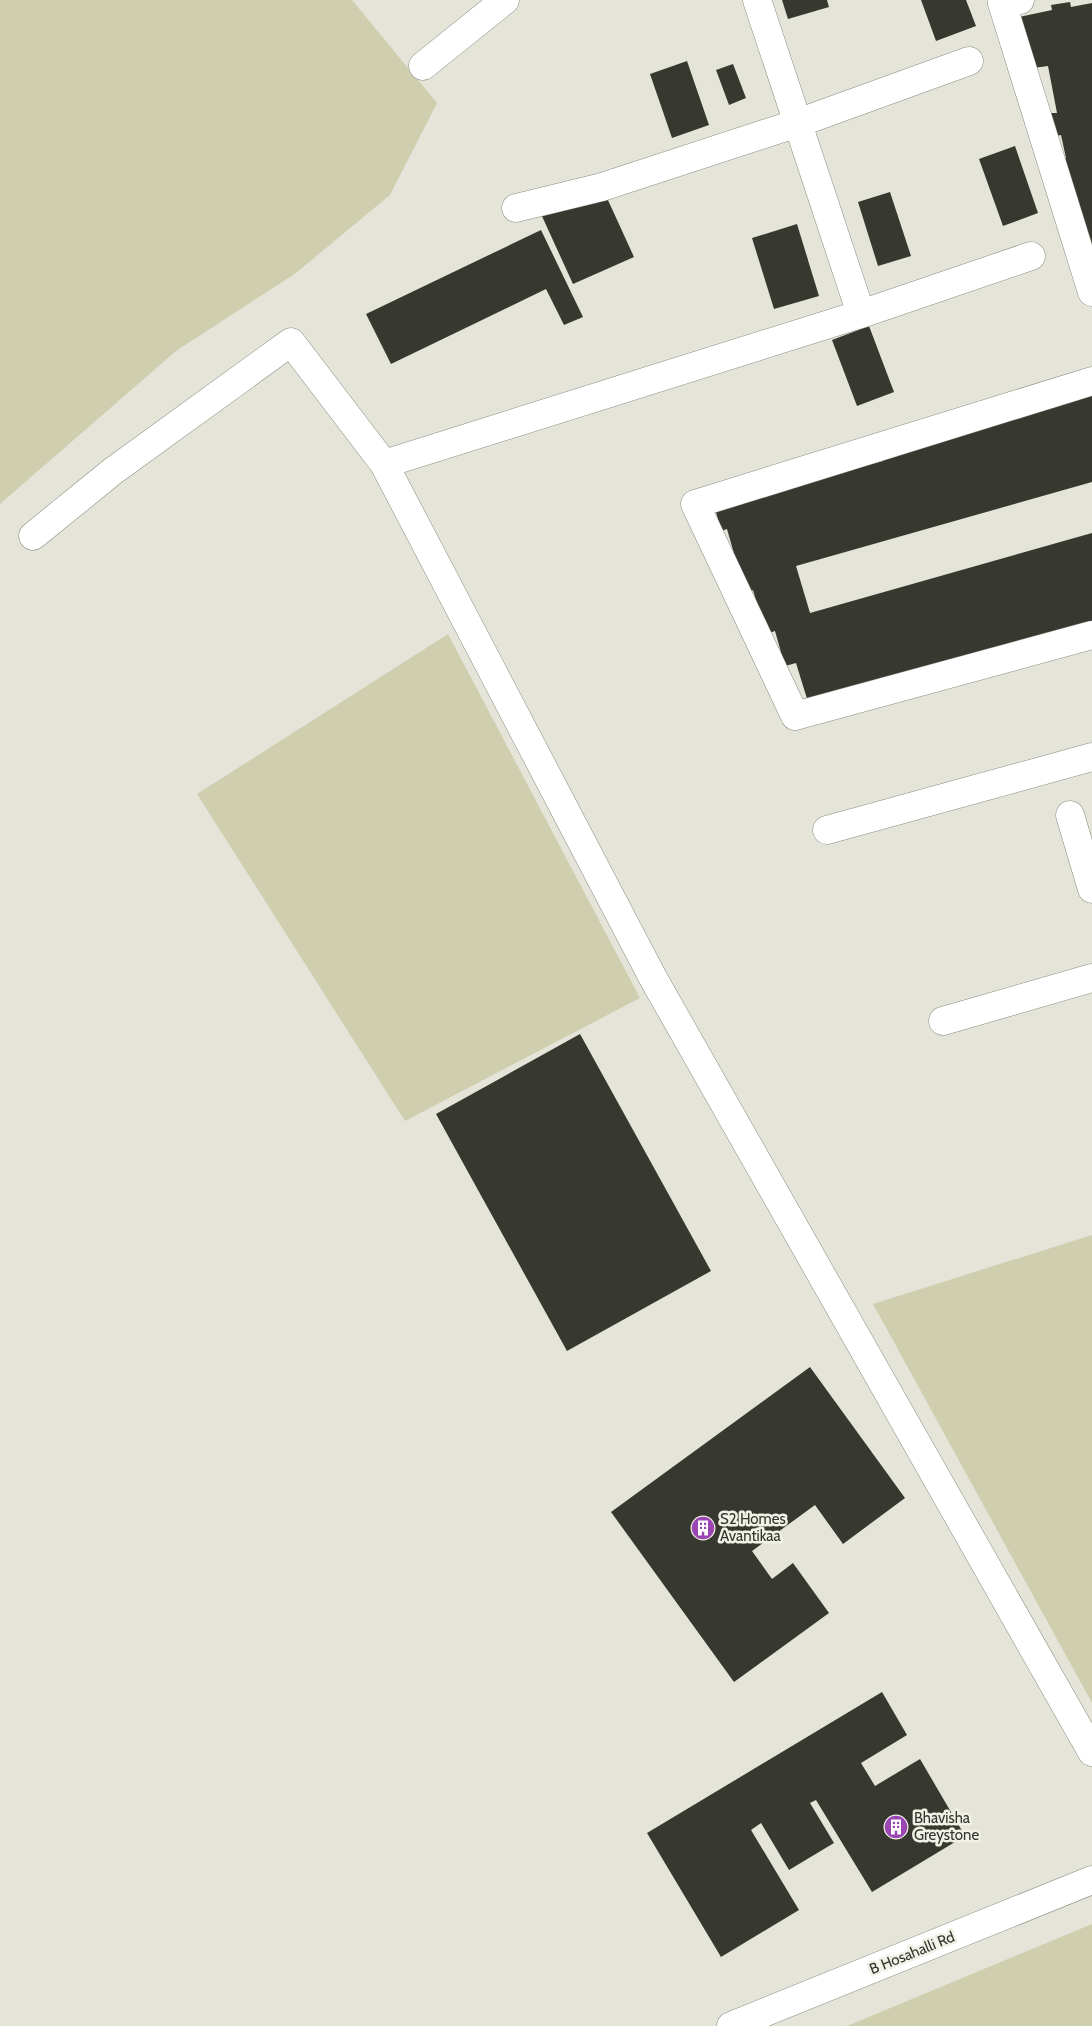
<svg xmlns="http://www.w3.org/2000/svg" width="1092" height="2026" viewBox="0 0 1092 2026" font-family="Cabin,sans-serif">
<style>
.green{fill:#cfcfb0}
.building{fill:#37382f}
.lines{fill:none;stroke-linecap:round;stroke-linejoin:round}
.minor-casing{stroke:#8c8c82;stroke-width:29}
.tertiary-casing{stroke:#8c8c82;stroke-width:29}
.minor{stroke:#fff;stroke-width:28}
.tertiary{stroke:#fff;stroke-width:28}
.labels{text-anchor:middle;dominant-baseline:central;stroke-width:5;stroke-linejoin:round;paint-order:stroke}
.poi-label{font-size:15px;fill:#343430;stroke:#f1f1e6;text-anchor:start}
.street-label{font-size:15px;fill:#343430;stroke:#f1f1e6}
</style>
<rect width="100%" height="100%" fill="#e4e4d9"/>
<!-- green -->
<path class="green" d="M0 0H352L437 103 390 195 296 273 176 351 0 504Z
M448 634 640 998 405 1121 197 794Z
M1092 1235V1703L873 1304Z
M1092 1924V2026H847Z"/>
<!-- building -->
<path class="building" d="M782 0H827L829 7 788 19Z
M921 0H966L976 26 936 41Z
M1070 2 1071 7 1092 3V243L1082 245 1059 159 1066 158 1061 135 1056 136 1051 113H1057L1048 66 1033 68 1019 17 1052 10 1051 5Z
M687 61 709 125 672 138 650 74Z
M733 64 746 98 729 105 716 70Z
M1015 146 1038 213 1003 226 979 159Z
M602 187 634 257 573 284 541 214Z
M890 192 911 256 878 266 858 202Z
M797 224 819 296 774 309 752 238Z
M541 230 583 317 564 325 546 289 391 364 366 314Z
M869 326 894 392 857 406 832 340Z
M1092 391V482L796 566 810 613 1092 533V622L808 702 796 663 785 666 775 631 766 634 753 590 750 592 745 577 741 578 727 529 721 531 715 508 883 461 880 451Z
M580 1034 711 1271 567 1351 436 1114Z
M810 1367 905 1498 843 1544 815 1505 752 1551 772 1579 793 1563 829 1613 734 1682 611 1512Z
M882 1692 907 1735 861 1763 875 1786 920 1759 965 1836 872 1892 816 1800 810 1803 834 1843 789 1870 761 1823 751 1830 799 1910 721 1957 647 1833Z"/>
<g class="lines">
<!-- minor casing -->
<g class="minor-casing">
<path id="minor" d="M1020 0 1002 3 1092 292
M423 66 505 0
M516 208 602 187 798 123 969 61
M861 314 1031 256
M1092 381 695 504 795 716 1092 635
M384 464 861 314 757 0
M33 536 113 471 291 342 384 464 653 978 1092 1752
M1070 815 1092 889
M827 830 1092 757
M943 1021 1092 978"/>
</g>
<!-- tertiary casing -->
<g class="tertiary-casing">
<path id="tertiary" d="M731 2026 1092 1880"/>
</g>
<!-- minor -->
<use href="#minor" class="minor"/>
<!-- tertiary -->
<use href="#tertiary" class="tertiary"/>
</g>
<!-- icons -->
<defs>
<g id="building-disc" transform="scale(1.25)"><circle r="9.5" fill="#9b45b2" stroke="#f1f1e6"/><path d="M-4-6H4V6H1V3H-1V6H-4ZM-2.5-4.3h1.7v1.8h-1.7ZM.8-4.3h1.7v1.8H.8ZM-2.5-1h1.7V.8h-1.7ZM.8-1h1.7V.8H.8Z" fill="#fff"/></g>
</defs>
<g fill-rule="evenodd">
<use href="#building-disc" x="703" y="1528"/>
<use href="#building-disc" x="896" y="1827"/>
</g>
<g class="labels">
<!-- poi labels -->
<g class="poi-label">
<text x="720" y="1519">S2 Homes<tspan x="720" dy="17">Avantikaa</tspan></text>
<text x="914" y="1818">Bhavisha<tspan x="914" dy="17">Greystone</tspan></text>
</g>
<!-- street labels -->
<g class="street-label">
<text transform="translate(912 1953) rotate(-22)">B Hosahalli Rd</text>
</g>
</g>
</svg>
